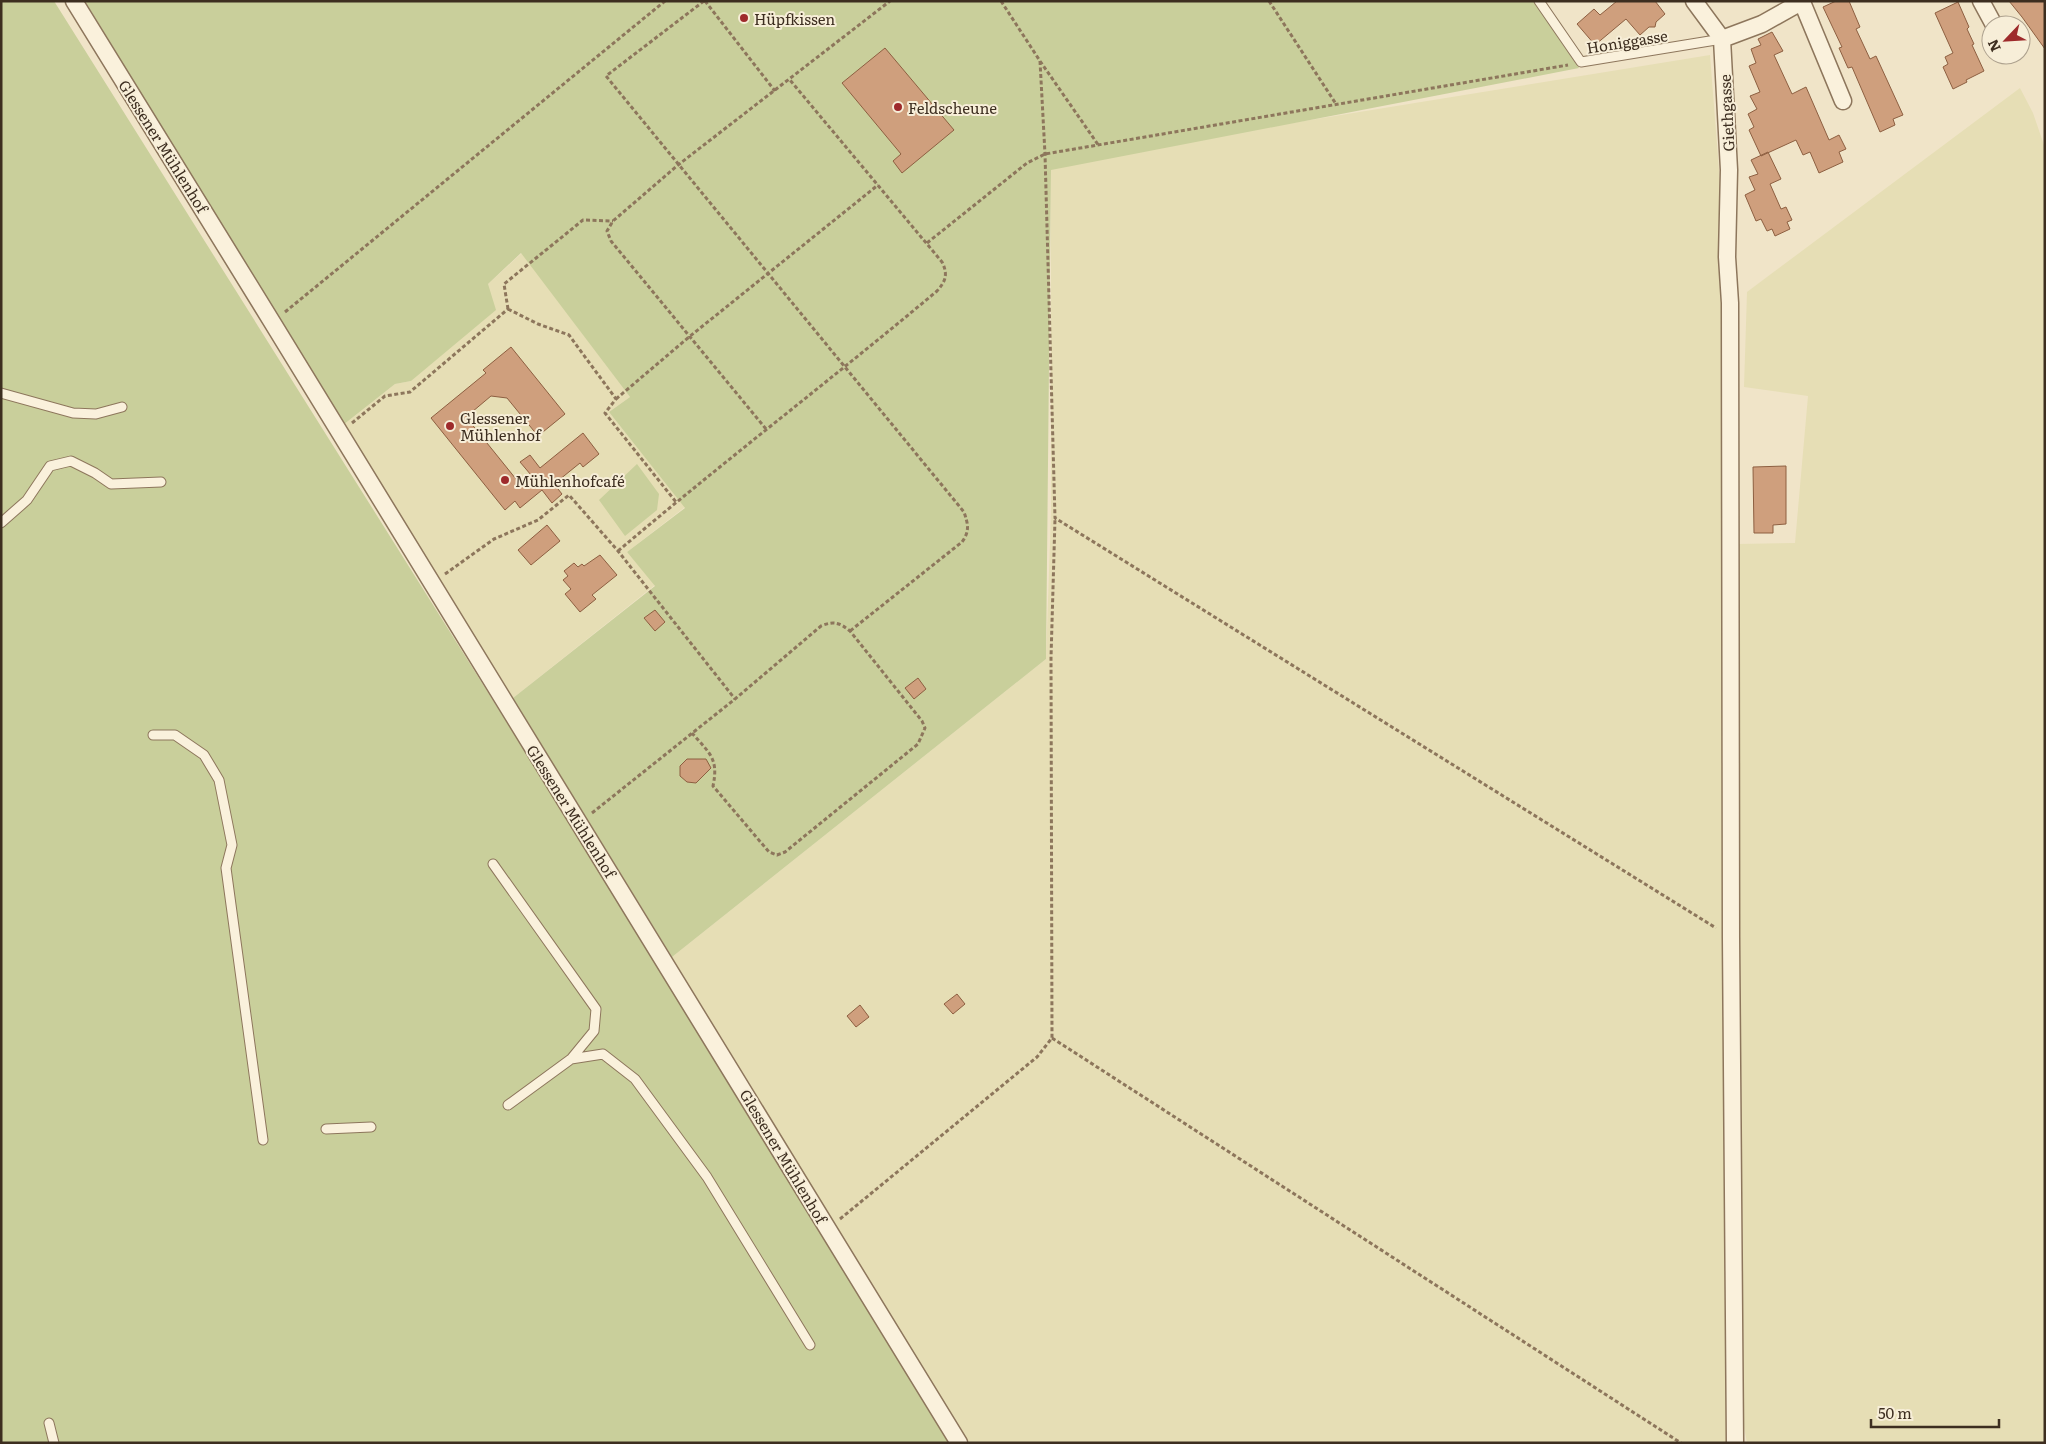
<svg xmlns="http://www.w3.org/2000/svg" width="2046" height="1444" viewBox="0 0 2046 1444" font-family="Literata,serif">
<style>
.farmland{fill:#e6deb5}
.green{fill:#c9cf9b}
.building{fill:#cf9f7d;stroke:#8d5f41}
.lines{fill:none;stroke-linecap:round;stroke-linejoin:round}
.service-casing{stroke:#8d765c;stroke-width:11}
.minor-casing{stroke:#8d765c;stroke-width:19}
.path{stroke:#8d765c;stroke-width:3;stroke-dasharray:4 2.5;stroke-linecap:butt}
.service{stroke:#faf1dc;stroke-width:9}
.minor{stroke:#faf1dc;stroke-width:16}
.poi-dot{fill:#9e2a2b;stroke:#f7eed8;stroke-width:2}
.labels{text-anchor:middle;dominant-baseline:central;stroke-width:4;stroke-linejoin:round;paint-order:stroke}
.poi-label{font-size:15px;fill:#3d2e20;stroke:#f7eed8;text-anchor:start}
.street-label{font-size:15px;fill:#3d2e20;stroke:#f7eed8}
</style>
<rect width="100%" height="100%" fill="#f0e4c8"/>
<!-- farmland -->
<path class="farmland" d="M1710 55 1725 246 1732 1443H969L672 957 1046 659 1051 513V165L1138 148Z
M2020 88 2033 113 2045 148V1443H1747L1744 1427 1737 544 1795 543 1808 396 1744 387 1747 292Z
M522 253 630 397 609 412 685 507 627 552 655 585 513 698 343 425 395 384 411 381 488 284Z"/>
<!-- green -->
<path class="green" d="M1 1H54L659 965 953 1443H1Z
M85 1H1533L1579 68 1051 170 1046 659 672 957 513 698 655 586 627 552 685 508 609 412 630 397 521 253 488 284 496 310 411 381 395 384 343 425Z
M637 464 659 494 657 510 625 536 599 500Z"/>
<!-- building -->
<path class="building" d="M1617 1H1655L1665 14 1656 22 1655 27H1649L1640 35 1626 19 1595 45 1577 24 1594 9 1600 15Z
M1836 1H1849L1860 27 1856 29 1870 59 1876 56 1903 115 1893 119 1895 125 1880 132 1852 67 1848 68 1839 48 1842 47 1823 7Z
M2009 1H2045V49L2022 17Z
M1958 2 1969 27 1967 29 1974 44 1972 45 1984 71 1966 80 1967 82 1953 89 1943 67 1948 64 1945 57 1953 53 1935 13Z
M1772 32 1783 51 1774 55 1792 94 1806 87 1829 140 1839 135 1846 149 1839 152 1843 162 1819 173 1810 152 1803 155 1796 140 1761 156 1749 130 1754 127 1748 114 1757 109 1750 96 1760 92 1749 66 1756 63 1751 49 1761 45 1758 39Z
M885 48 954 130 902 173 893 161 901 154 842 83Z
M1768 152 1781 179 1770 184 1781 209 1786 207 1792 220 1787 222 1790 229 1775 236 1772 229 1767 231 1761 219 1756 221 1745 195 1755 190 1749 177 1758 174 1751 160Z
M511 347 565 414 538 436 507 398 491 396 466 417 520 484 531 475 520 462 530 455 540 468 583 433 599 454 583 467 580 463 554 484 562 494 552 503 542 490 520 508 515 501 505 510 431 418 486 373 483 370Z
M1786 466V524L1773 525V533H1754L1753 467Z
M547 525 560 541 531 565 518 550Z
M600 555 617 575 592 595 596 599 580 612 565 594 571 589 563 580 568 576 564 571 574 563 578 567 582 564 584 566Z
M655 610 665 622 655 631 644 618Z
M918 678 926 689 914 699 905 688Z
M687 759H706L711 768 696 783 687 782 680 776V766Z
M957 994 965 1004 953 1014 944 1004Z
M860 1005 869 1017 856 1027 847 1016Z"/>
<g class="lines">
<!-- service casing -->
<g class="service-casing">
<path id="service" d="M1539 1 1581 62 1722 39
M1 393 73 413 96 414 122 407
M1 523 27 500 50 466 71 461 95 473 111 484 161 482
M153 735H175L204 755 219 780 232 845 226 868 263 1140
M493 864 596 1009 594 1031 571 1059
M508 1105 571 1059 603 1054 635 1079 707 1177 810 1345
M326 1129 371 1127
M49 1423 54 1443"/>
</g>
<!-- minor casing -->
<g class="minor-casing">
<path id="minor" d="M74 1 272 322 959 1443
M1694 1 1722 39 1729 170 1727 257 1730 303 1731 938 1735 1443
M1981 1 1994 25
M1802 2 1843 101
M1722 39 1762 24 1803 1"/>
</g>
<!-- path -->
<path class="path" d="M704 1 606 76 964 512C968 524 970 531 962 542L850 631
M705 1 775 91
M1001 1 1040 61 1099 146
M1269 1 1336 104
M1040 61 1045 154 1055 518 1716 928
M927 243 1027 163 1045 154 1568 65
M508 309 538 324 569 335 616 399 605 413 676 502
M508 309 504 284 583 220 613 221
M285 312 665 1
M616 399 689 337 878 185
M352 423 385 396 410 392 508 309
M766 429 611 241 607 231 613 221 678 165 890 1
M618 551C723 462 832 379 937 291 946 281 948 274 942 262L790 80
M445 574 494 539 538 520 569 495 618 551 735 699
M592 813 735 699 821 626C833 621 839 622 850 631L922 721 925 728 918 744 785 852 777 855 769 852 713 786C719 758 709 753 692 733
M1052 1038 1681 1443
M840 1219 1037 1057 1052 1038 1051 658 1055 519"/>
<!-- service -->
<use href="#service" class="service"/>
<!-- minor -->
<use href="#minor" class="minor"/>
</g>
<!-- markers -->
<g class="poi-dot">
<circle cx="744" cy="18" r="5"/>
<circle cx="898" cy="107" r="5"/>
<circle cx="450" cy="426" r="5"/>
<circle cx="505" cy="480" r="5"/>
</g>
<g class="labels">
<!-- poi labels -->
<g class="poi-label">
<text x="754" y="18">Hüpfkissen</text>
<text x="908" y="107">Feldscheune</text>
<text x="460" y="417">Glessener<tspan x="460" dy="17">Mühlenhof</tspan></text>
<text x="515" y="480">Mühlenhofcafé</text>
</g>
<!-- street labels -->
<g class="street-label">
<text transform="translate(1627 41) rotate(-9)">Honiggasse</text>
<text transform="translate(1726 113) rotate(-93)">Giethgasse</text>
<text transform="translate(164 146) rotate(58)">Glessener Mühlenhof</text>
<text transform="translate(572 811) rotate(58)">Glessener Mühlenhof</text>
<text transform="translate(784 1156) rotate(59)">Glessener Mühlenhof</text>
</g>
</g>
<!-- border -->
<rect width="2046" height="1444" fill="none" stroke="#3d2e20" stroke-width="5"/>
<!-- north arrow -->
<g transform="translate(2006 40) rotate(245)"><circle r="24" fill="#f7eed8" stroke="#ada18e"/>
<path d="M0-4L9 19L0 12L-9 19Z" fill="#9e2a2b"/>
<text y="-8" font-size="14" font-weight="bold" text-anchor="middle" fill="#3d2e20">N</text>
</g>
<!-- scale -->
<path d="M1871 1419v8h128v-8" fill="none" stroke="#3d2e20" stroke-width="2.5"/>
<text x="1878" y="1419" font-size="15" fill="#3d2e20" stroke="#f7eed8" stroke-width="4" paint-order="stroke">50 m</text>
</svg>
